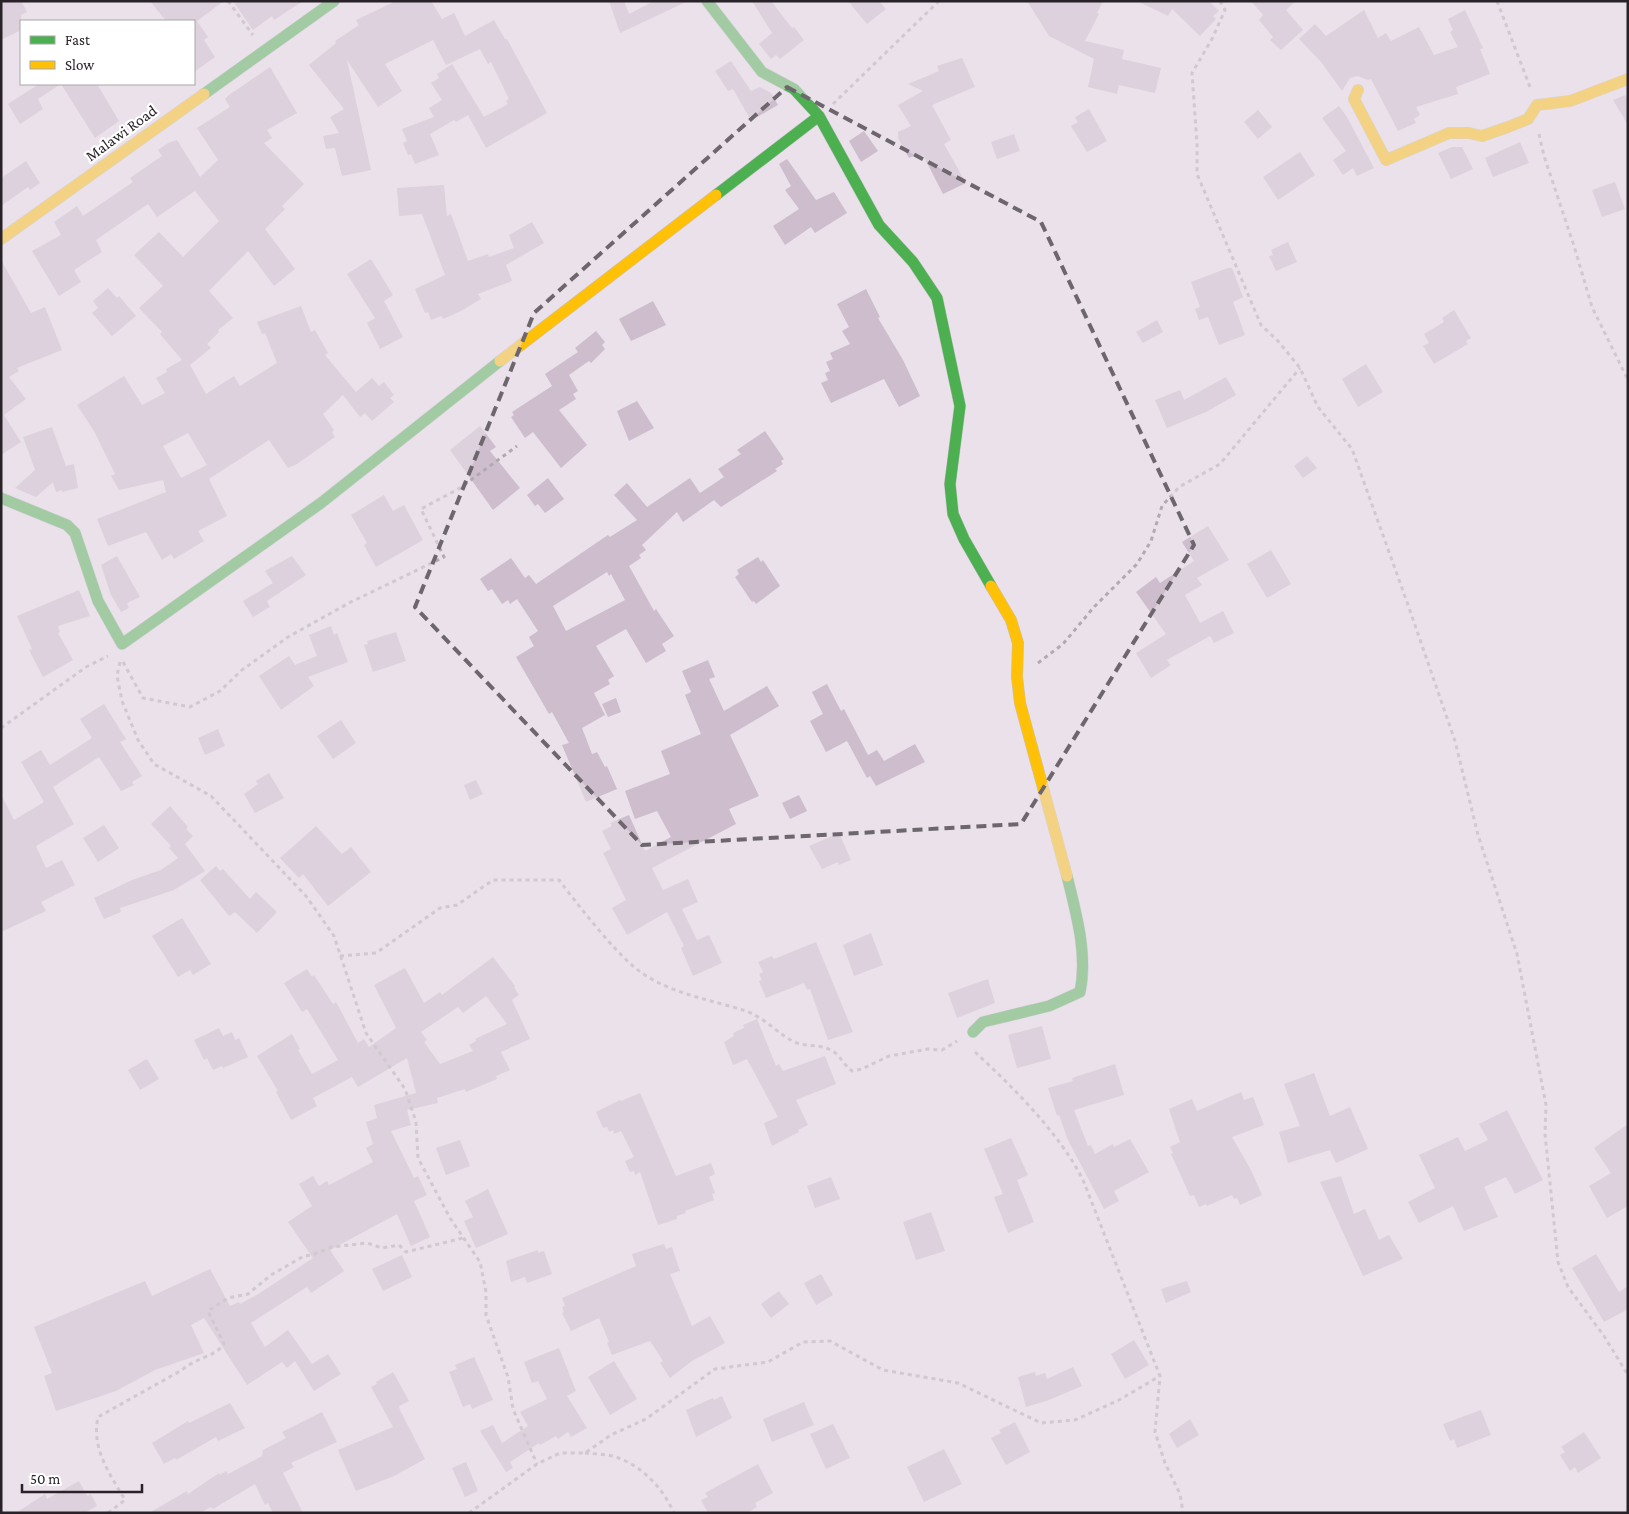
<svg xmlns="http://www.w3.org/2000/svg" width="1629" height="1514" viewBox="0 0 1629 1514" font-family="'Crimson Pro',serif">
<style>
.building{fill:#cdbdcd;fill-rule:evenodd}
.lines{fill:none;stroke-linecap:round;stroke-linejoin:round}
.fast-casing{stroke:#c6c0c6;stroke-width:12}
.slow-casing{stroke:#c6c0c6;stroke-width:12}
.path{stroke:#b3a9b3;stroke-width:3;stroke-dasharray:4 4;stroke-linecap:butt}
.fast{stroke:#4caf50;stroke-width:11}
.slow{stroke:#ffc107;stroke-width:11}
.marked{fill:none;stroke:#6d666d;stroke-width:4;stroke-dasharray:10 6;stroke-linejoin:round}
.labels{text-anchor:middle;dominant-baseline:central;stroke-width:4.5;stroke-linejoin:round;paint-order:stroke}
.street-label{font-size:16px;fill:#292329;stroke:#fff}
</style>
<rect width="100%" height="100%" fill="#eae1ea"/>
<!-- building -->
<path class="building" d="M1 1H21L27 12 21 15V30L1 40Z
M150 1H224L197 21 208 37 204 40 215 57 194 72V21H166Z
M233 1H303L274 20 272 16 253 30Z
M396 1H431L442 19 454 13 465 36 494 20 505 39H507L547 113 486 148 468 115 456 122 454 120 430 134 439 155 415 164 411 154 408 155 403 143 407 141 402 129 434 117 429 108 442 100 431 83 439 78 437 74 452 64 484 117 508 104 506 101 509 99 491 62 488 64 480 49 446 65 433 40 385 64 402 91 378 107 347 60 371 170 342 176 335 148 326 149 323 136 339 133 330 117 344 109 309 65 336 43 335 41 359 25 356 20Z
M609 1H624L629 14 654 1H688L620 33Z
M752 1H771L792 28 794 27 804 40 780 59 776 55 771 59 759 44 772 33Z
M848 1H879L886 9 867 24Z
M1027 1H1103L1097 13 1099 14 1085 41 1124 50 1122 59 1161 68 1155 93 1119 85 1117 94 1088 87 1094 59 1049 36Z
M1137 1H1209L1219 11 1213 16 1216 19 1200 36 1172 9 1168 16Z
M1251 1H1296L1286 10 1303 30 1281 50 1270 40 1273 37 1259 20 1263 15Z
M1364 10 1378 38 1386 33 1391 41 1419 27 1434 55 1458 47 1450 32 1453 30 1448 19 1465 10 1483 48 1480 49 1490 74 1456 87 1458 94 1416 107 1420 115 1414 119 1416 123 1398 131 1371 79 1368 80 1357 76 1350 78 1342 91 1321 62 1299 39 1315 24 1326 36Z
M962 58 975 87 932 105 951 140 944 144 966 183 943 194 923 155 918 157 917 154 909 158 898 138V132L911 126 898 105 923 91 908 84 939 71 937 66Z
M731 61 751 91 760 87 771 93 778 105 757 117 755 113 749 117 733 89 728 91 715 71Z
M270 67 297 113 267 130 272 138 264 143 304 184 282 206 285 209 265 229 295 269 274 286 248 251 209 291 233 318 218 330 219 332 207 344 211 348 190 365 206 394 234 376 240 386 277 363 265 333 262 334 257 322 301 306 311 332 315 330 328 353 325 355 356 392 372 378 379 386 384 382 394 395 390 398 394 402 372 421 365 413 360 417 343 395 323 414 334 430 332 432 335 437 297 464 288 468 269 440 209 479 227 516 198 531 204 541 174 559 171 554 162 560 146 532 108 546 97 519 166 492 163 480 119 490 111 476 115 474 94 431 77 405 124 376 142 405 165 393 156 378 167 372 166 369 182 360 160 334 162 332 139 308 163 286 134 255 159 232 183 257 219 221 195 191 157 217 148 204 96 240 102 252 74 270 81 282 59 296 32 251 61 235 54 222 77 206 83 216 133 182 130 178 162 156 158 150 168 143 177 140 200 177 218 160 197 128 230 107 225 99 229 95ZM188 433 207 465 181 478 163 446Z
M39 84 59 85 38 99 43 109 20 124 8 104Z
M61 84H97L119 121 95 138Z
M1625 95 1628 99V125L1613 100Z
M1339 106 1347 117 1374 168 1357 176 1353 168 1343 175 1333 160 1346 151 1322 118Z
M1089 109 1107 141 1087 152 1071 126 1078 122 1075 117Z
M1258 110 1272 127 1258 139 1244 122Z
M864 131 878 151 861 162 849 141Z
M1014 134 1020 151 997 159 991 142Z
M1520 142 1529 163 1493 177 1485 158Z
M1452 147H1462L1473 169 1451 179 1438 153Z
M1300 152 1315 175 1278 200 1263 177Z
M787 159 816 200 834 192 847 213 815 233 811 227 785 245 773 226 799 209 785 190 791 186 779 164Z
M26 161 40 183 30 190 28 187 1 206V178Z
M1615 182 1625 209 1602 217 1592 190Z
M444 185 447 216 451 214 468 261 488 254 489 257 514 248 509 235 532 222 544 243 506 265 512 281 478 294 481 299 461 311 443 319 441 316 431 320 428 312 425 313 415 289 445 275 422 214 399 216 397 188Z
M1288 242 1297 262 1276 271 1269 256 1273 255 1271 250Z
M371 259 393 295 384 301 403 337 380 349 367 323 375 318 347 274Z
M1 260 31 313 45 307 62 350 17 368 19 371 9 377 26 399 4 415 21 442 1 455Z
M1228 268H1232L1243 297 1233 302 1245 335 1219 345 1208 317 1199 320 1195 309 1200 307 1191 282Z
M108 288 117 298 119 296 136 316 112 336 92 313 98 308 93 301Z
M866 289 880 317 878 318 903 360 920 396 899 407 884 379 831 403 821 383 828 380 825 373 830 371 826 362 833 359 830 353 850 344 842 331 849 327 837 304Z
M653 301 666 325 631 341 619 319Z
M1454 310 1471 338 1466 341 1468 344 1434 364 1423 346 1429 343 1424 334 1444 322 1442 318Z
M1157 320 1163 332 1143 343 1136 332Z
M596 331 605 342 602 345 605 349 591 363 589 361 569 375 578 391 573 394 576 399 559 410 587 445 561 468 533 432 525 438 511 417 514 415 512 412 552 386 545 374 578 352 575 348Z
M1366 364 1383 392 1358 407 1342 379Z
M1226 377 1236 395 1206 412 1167 428 1155 400 1180 390 1184 400Z
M637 401 654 428 629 441 617 411Z
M480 426 496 447 490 451 520 488 493 510 450 450Z
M52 427 66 466 74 464 78 488 62 492V490L56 492 53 482 36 497 15 488 35 470 23 437Z
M765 431 784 459 781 461 783 464 775 469 777 471 721 507 714 500 683 522 677 512 642 545 646 550 639 555 641 558 629 566 654 611 656 609 674 636 662 644 666 651 646 663 626 629 596 646 614 676 608 680 610 684 594 693 605 715 582 728 592 754 597 752 605 767 607 766 617 789 586 802 562 745 569 743 552 712 549 714 516 657 534 646 529 637 538 631 517 599 510 604 508 600 502 604 492 589 488 591 480 579 511 558 525 578 529 575 536 584 608 535 610 537 637 520 614 495 627 483 647 507 690 478 700 493 724 477 718 469 741 454 737 450ZM607 572 609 576 611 574 625 600 566 631 553 606Z
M1307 456 1317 468 1303 478 1294 466Z
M548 478 564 499 545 513 538 504 535 506 527 495Z
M384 495 393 511 404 505 423 540 376 567 364 545 367 543 351 515Z
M1208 526 1229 560 1197 578 1202 585 1185 595 1200 623 1223 611 1234 633 1214 643 1210 636 1167 660 1171 665 1151 678 1136 653 1166 634 1136 592 1156 577 1160 583 1194 561 1182 542Z
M1271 550 1291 584 1267 598 1247 564Z
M117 556 140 597 127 603 129 608 121 612 111 595 101 565Z
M292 556 306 575 267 601 270 607 253 617 243 601 273 583 265 571Z
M758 557 761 562 763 560 780 586 756 604 754 601 752 602 735 577 739 574 737 570Z
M79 590 90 616 58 626 60 632 58 633 73 660 43 677 29 650 32 649 17 616Z
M331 626 334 635 337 633 348 662 308 677 314 686 281 710 259 676 289 656 295 665 317 656 309 635Z
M396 632 406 661 373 672 364 645 368 644 367 641Z
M708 660 715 677 709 679 724 711 767 686 779 706 730 735 759 796 729 809 736 824 652 868 663 890 688 879 698 902 682 909 697 940 709 935 722 963 693 976 681 948 684 946 667 912 627 935 612 908 626 900 603 853 611 849 602 831 612 826 610 823 629 815 645 851 671 837 657 811 635 819 625 791 670 774 661 751 701 734 685 695 691 692 682 671Z
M827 684 841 711 844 709 868 755 877 750 884 761 915 744 925 762 876 786 870 776 867 778 847 741 826 752 810 721 823 714 812 692Z
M616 698 621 712 608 717 602 704Z
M104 704 126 739 120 742 142 776 132 782 134 785 121 791 99 757 53 787 74 824 36 846 46 868 62 860 75 885 41 902 46 911 1 932V794L14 820 44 802 21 762 41 750 50 765 92 738 80 719Z
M341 720 356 743 333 759 317 736Z
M218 729 225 746 205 755 198 738Z
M269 773 284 798 255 813 244 794 258 784 256 781Z
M476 780 483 794 470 800 464 785Z
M799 795 807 811 790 819 782 803Z
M170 806 188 827 186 829 193 836 185 844 205 871 174 890 120 908 121 912 104 919 94 898 132 880 161 870 178 858 169 848 171 846 151 824Z
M104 825 119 848 98 862 83 838Z
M316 826 342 854 351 847 371 872 328 906 303 874 299 878 280 858Z
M839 833 851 860 839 865 838 862 822 869 809 846Z
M216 866 220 871 223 869 250 899 256 892 277 912 257 933 235 912 229 916 200 880Z
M182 918 211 964 193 975 190 970 178 977 152 936Z
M871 933 883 965 854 976 843 945Z
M816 942 853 1032 828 1040 810 989 807 990 804 983 766 998 759 981 762 980 759 974 763 972 758 962 772 956 774 959Z
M493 957 515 986 514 987 519 995 512 1000 530 1039 501 1052 510 1070 496 1076 497 1079 466 1092 465 1089 437 1098 438 1103 407 1110 411 1125 391 1131 414 1178 418 1176 427 1195 414 1201 430 1237 411 1246 397 1214 330 1250 344 1271 311 1293 307 1287 251 1323 265 1347 288 1330 312 1364 328 1354 341 1374 314 1391 295 1361 287 1368 282 1362 247 1385 204 1318 191 1325 204 1353 155 1370 116 1391 56 1411 44 1376 52 1373 34 1327 145 1281 152 1296 210 1269 230 1306 239 1302 240 1304 260 1293 313 1258 288 1222 312 1206 299 1184 313 1176 319 1186 327 1181 329 1185 373 1162 366 1148 373 1144 366 1122 377 1118 374 1105 416 1093 407 1058 358 1087 352 1077 313 1098 317 1106 291 1120 276 1092 278 1091 257 1056 292 1034 300 1049 298 1050 312 1074 338 1060 307 1009 302 1012 284 983 307 969 312 977 314 975 333 1004 336 1002 358 1043 364 1039 369 1047 396 1028 374 985 405 968 424 1003 440 992 442 995ZM486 996 507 1024 475 1039 476 1041 469 1045 473 1051 440 1064 424 1042 427 1040 421 1032 458 1007 463 1013Z
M988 979 995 1003 957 1018 948 993Z
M757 1019 776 1066 779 1064 783 1071 825 1056 836 1084 796 1100 808 1125 798 1130 799 1132 772 1146 764 1123 778 1117 747 1059 733 1065 724 1042 734 1036 733 1033 744 1028 743 1025Z
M1042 1026 1051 1059 1017 1068 1008 1035Z
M219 1028 223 1036 232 1032 235 1040 239 1038 248 1057 223 1068 222 1066 213 1070 207 1058 204 1060 194 1040Z
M147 1059 159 1079 140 1090 128 1070Z
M1115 1064 1124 1095 1074 1110 1088 1146 1091 1145 1095 1154 1113 1144 1114 1147 1130 1139 1149 1172 1114 1191 1119 1201 1104 1209 1068 1140 1059 1115 1057 1116 1048 1088 1073 1081 1072 1078Z
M1314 1073 1330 1116 1350 1107 1368 1149 1336 1163 1330 1150 1288 1163 1279 1132 1300 1126 1284 1084Z
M1241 1092 1244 1100 1253 1097 1264 1125 1232 1137 1251 1170 1262 1195 1240 1205 1237 1198 1234 1199 1232 1195 1207 1206 1206 1204 1199 1207 1194 1195 1190 1196 1171 1154 1173 1153 1170 1147 1180 1142 1169 1109 1192 1099 1197 1111Z
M640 1093 676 1176 711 1163 715 1174 709 1177 715 1193 712 1194 714 1200 685 1211 686 1213 677 1216V1219L658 1225 640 1172 635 1175 634 1171 630 1172 625 1161 634 1157 621 1131 614 1134 613 1130 609 1132 607 1127 603 1128 596 1112 620 1100 621 1101Z
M1507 1110 1543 1180 1515 1194 1506 1177 1484 1187 1498 1217 1464 1231 1453 1206 1419 1223 1408 1202 1435 1188 1419 1155 1458 1137 1465 1151 1488 1140 1479 1124Z
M1628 1124V1206L1607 1218 1589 1186 1611 1173 1594 1148Z
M1011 1138 1028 1175 1017 1180 1034 1222 1008 1233 994 1197 1003 1194 984 1149Z
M460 1140 470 1166 446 1175 436 1148Z
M1341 1176 1354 1214 1365 1209 1379 1240 1389 1235 1403 1259 1363 1276 1320 1182Z
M831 1177 840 1199 815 1208 807 1186Z
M488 1189 508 1234 476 1248 464 1221 473 1217 465 1201Z
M931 1212 945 1251 916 1260 903 1222Z
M664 1244 666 1249 672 1247 680 1271 670 1274 692 1326 710 1316 725 1343 692 1361 670 1378 660 1363 663 1361 650 1341 612 1355 607 1343 609 1342 599 1318 571 1331 562 1313 564 1312 562 1307 565 1306 562 1298 636 1266 632 1254Z
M538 1250V1253L544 1251 552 1274 527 1283 525 1277 511 1282 506 1261Z
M1596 1254 1619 1292 1628 1286V1309L1604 1322 1572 1268Z
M402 1255 412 1277 383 1291 372 1269Z
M821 1274 833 1295 816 1305 804 1283Z
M1187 1281 1191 1292 1166 1303 1161 1289Z
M779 1291 789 1304 771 1318 761 1304Z
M1134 1340 1149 1365 1125 1379 1111 1354Z
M559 1348 576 1391 567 1396 587 1428 571 1437 568 1432 558 1439 556 1436 540 1445 539 1443 510 1462 513 1468 506 1472 480 1431 493 1425 502 1443 528 1426 520 1412 547 1399 538 1381 532 1383 524 1362Z
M474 1357 493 1400 472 1409 470 1404 463 1407 449 1372 457 1369 455 1365Z
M614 1361 637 1399 610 1415 588 1377Z
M1073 1367 1082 1386 1049 1400 1026 1407 1018 1377 1035 1372 1036 1376 1045 1373 1047 1379Z
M393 1372 409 1401 399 1406 400 1410 425 1459 394 1476 356 1491 338 1450 393 1427 371 1387 377 1384 376 1382Z
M722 1396 732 1418 696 1437 686 1410 713 1398 714 1400Z
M804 1402 814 1425 772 1442 763 1419Z
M230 1403 245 1428 218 1441 216 1437 176 1460 175 1458 164 1464 152 1443 188 1421 189 1423Z
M1481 1410 1491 1435 1457 1448 1454 1439 1450 1441 1443 1424Z
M322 1412 337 1442 291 1463 294 1467 283 1473 303 1513H273L268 1503 265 1505 255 1484 213 1509 211 1507 200 1513H149L187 1491 188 1494 219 1473 220 1475 226 1471 228 1474 262 1456 263 1450 286 1438 282 1432Z
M1190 1419 1199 1435 1177 1448 1169 1434Z
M1015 1422 1030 1452 1006 1465 991 1438 1001 1433 999 1430Z
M833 1424 850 1458 826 1469 810 1434Z
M1584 1432 1601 1458 1578 1473 1575 1467 1570 1471 1560 1455 1565 1452 1561 1447Z
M944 1449 962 1484 924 1502 907 1467Z
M466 1462 478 1491 465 1497 452 1468Z
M758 1464 773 1493 755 1503 757 1507 747 1513H708L701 1500 708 1497 705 1493Z
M79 1481 87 1496 91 1494 97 1506 84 1513H16L45 1494 47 1499Z"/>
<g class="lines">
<!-- fast casing -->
<g class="fast-casing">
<path id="fast" d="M707 1 762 72 794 89 819 116 879 225 913 262 937 298 960 406 950 484 953 514 964 539 991 586
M204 94 334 1
M716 195 819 116
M1 498 67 525 75 533 98 601 122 644 321 503 500 361
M973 1032 983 1022 1049 1006 1080 992C1088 954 1076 913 1067 876"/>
</g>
<!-- slow casing -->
<g class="slow-casing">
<path id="slow" d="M1358 90 1354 99 1386 160 1449 133H1469L1482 136 1508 127 1528 119 1537 105 1570 101 1628 79
M1 239 204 94
M500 361 716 195
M991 586 1011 620 1018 643 1017 677 1020 703 1067 876"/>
</g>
<!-- path -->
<path class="path" d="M228 1 253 35
M1220 1 1225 10 1212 39 1192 73 1197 144V174L1261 325 1278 341 1300 368 1318 407 1352 449 1407 602 1455 741 1478 835 1517 954 1546 1105 1545 1134 1558 1262 1568 1287 1604 1336 1628 1375
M1497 1 1530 87
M833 104 939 1
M1539 134 1544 156 1574 246 1592 307 1628 380
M120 662 117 676 122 701 138 740 154 764 211 796 306 896 334 936 366 1033 405 1089 416 1122 418 1158 450 1218 480 1262 486 1292V1315L508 1377 513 1409 537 1464
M123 662 143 698 190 707 220 691 242 670 288 637 349 603 444 557 421 509 460 488 517 446
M1038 663 1063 644 1094 607 1137 564 1151 541 1162 506 1179 487 1220 464 1300 368
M1 728 86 667 108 656
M340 956 376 953 440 908 457 905 493 880H559C579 906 609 945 633 966 664 993 709 999 746 1011 767 1019 781 1037 797 1043 809 1047 823 1044 834 1052 841 1057 844 1065 852 1071L862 1069 889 1056 928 1049 942 1050 957 1041
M975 1052C1013 1087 1060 1134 1083 1180L1160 1376 1155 1432 1165 1463 1180 1494 1183 1513
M585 1453C595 1454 607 1454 616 1457 642 1466 663 1488 674 1513
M108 1513 125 1500C110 1474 91 1449 98 1417L182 1370C195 1358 215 1357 224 1344L208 1311 228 1298 248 1294 271 1275 304 1256 312 1255 332 1247 367 1243 382 1248 399 1245 406 1252 463 1238
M469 1513 537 1464 560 1453H585L611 1435 646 1419 715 1369 768 1362 803 1342 830 1341 883 1370 958 1383 1041 1423 1075 1420 1119 1400 1160 1376"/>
<!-- fast -->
<use href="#fast" class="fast"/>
<!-- slow -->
<use href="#slow" class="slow"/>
</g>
<!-- marked area -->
<path d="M0 0H1629V1514H0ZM787 87 1041 222 1194 545 1021 824 642 845 415 607 534 313Z" fill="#eae1ea" fill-opacity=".55" fill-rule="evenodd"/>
<path class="marked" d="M787 87 1041 222 1194 545 1021 824 642 845 415 607 534 313Z"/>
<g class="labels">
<!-- street labels -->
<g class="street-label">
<text transform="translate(121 133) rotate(-36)">Malawi Road</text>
</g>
</g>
<!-- border -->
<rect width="1629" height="1514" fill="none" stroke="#292329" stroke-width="5"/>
<!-- legend -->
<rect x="20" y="20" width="175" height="65" fill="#ffffff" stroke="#a9a7a9"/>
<rect x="30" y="36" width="25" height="8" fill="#4caf50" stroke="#a9a7a9"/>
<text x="65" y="45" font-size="15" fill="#292329">Fast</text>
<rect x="30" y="61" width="25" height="8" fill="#ffc107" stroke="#a9a7a9"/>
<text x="65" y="70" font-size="15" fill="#292329">Slow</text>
<!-- scale -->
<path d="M22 1484v8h120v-8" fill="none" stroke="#292329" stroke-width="2.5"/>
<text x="30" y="1484" font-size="15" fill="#292329" stroke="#ffffff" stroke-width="4" paint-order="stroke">50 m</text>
</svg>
